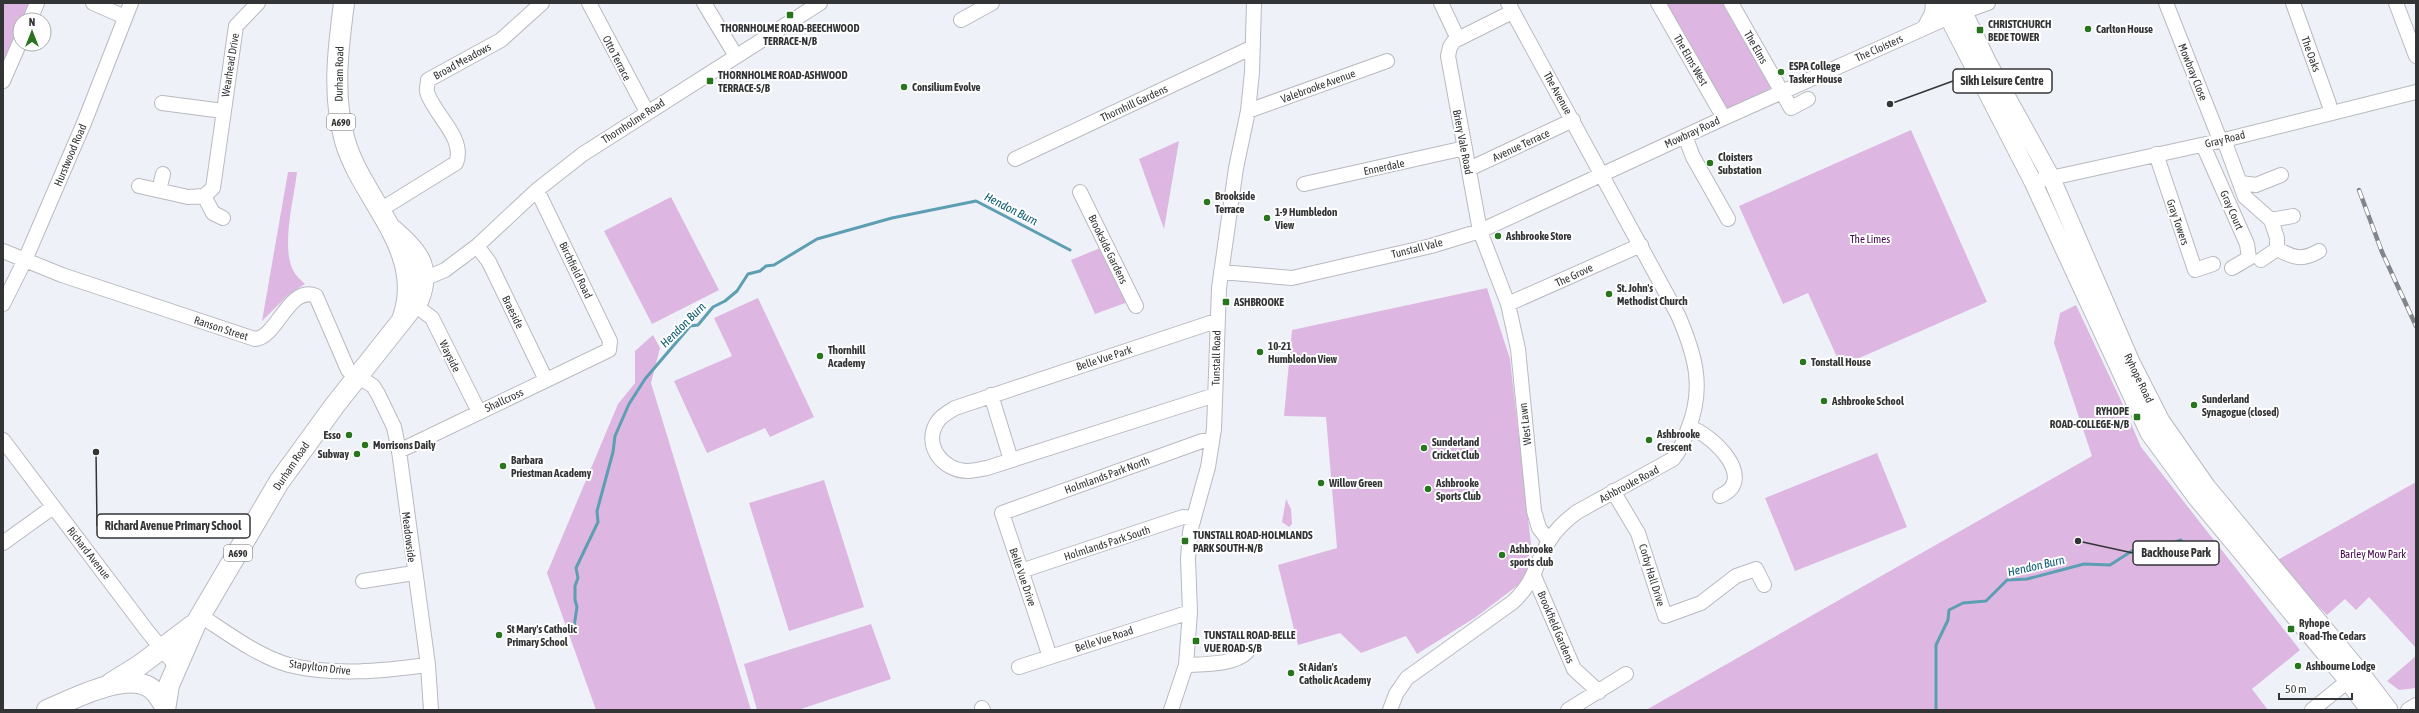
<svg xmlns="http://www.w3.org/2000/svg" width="2419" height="713" viewBox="0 0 2419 713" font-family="'Asap Condensed',sans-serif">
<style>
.green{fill:#ddb7e2}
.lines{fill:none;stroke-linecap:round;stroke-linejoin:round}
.stream{stroke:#5d9eb2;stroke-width:3}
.minor-casing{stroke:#b8bac0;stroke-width:16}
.major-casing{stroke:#b8bac0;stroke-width:19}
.highway-casing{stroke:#b8bac0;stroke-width:22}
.minor{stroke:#fff;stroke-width:14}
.major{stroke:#fff;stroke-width:17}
.highway{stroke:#fff;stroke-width:20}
.rail-casing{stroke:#84858a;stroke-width:4.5}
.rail{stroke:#fff;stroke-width:3;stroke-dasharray:9;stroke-linecap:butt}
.poi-dot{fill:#27751c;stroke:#fff;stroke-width:1.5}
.labels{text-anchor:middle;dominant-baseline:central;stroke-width:4;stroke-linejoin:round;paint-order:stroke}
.shield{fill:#fff;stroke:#707172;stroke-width:1}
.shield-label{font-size:10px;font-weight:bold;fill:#333436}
.poi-label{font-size:11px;font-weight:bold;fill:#333436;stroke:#fff;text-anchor:start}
.street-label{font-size:11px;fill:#333436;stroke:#fff}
.park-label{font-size:11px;fill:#45064e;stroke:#fff}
.water-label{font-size:12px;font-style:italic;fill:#095a6d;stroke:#fff}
.leader{fill:none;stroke:#333436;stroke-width:1.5}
.callout-dot{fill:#333436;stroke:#fff;stroke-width:1.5}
.callout{fill:#fff;stroke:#333436;stroke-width:1.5}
.callout-label{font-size:12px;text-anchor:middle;font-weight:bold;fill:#333436}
</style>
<rect width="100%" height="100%" fill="#eff1f8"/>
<!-- green -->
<path class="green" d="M3 3H30L22 20H20V26L3 66Z
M1665 3H1726L1774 87 1725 110Z
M1911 130 1987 302 1841 366 1808 293 1783 304 1739 206Z
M1179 141 1164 229 1139 159Z
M288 172H297C294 199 281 246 293 270 295 275 301 280 305 284L288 295 262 321Z
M671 197 719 290 652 324 604 231Z
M1100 248 1128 302 1095 314 1071 260Z
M1487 288 1510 359 1531 544 1526 576 1517 586 1476 617 1417 654 1406 636 1361 653 1340 633 1298 645 1278 565 1337 548 1326 417 1284 416 1292 330Z
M758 298 814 417 770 437 765 428 707 453 674 381 732 356 714 318Z
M2076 305 2124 407 2141 447 2300 650 2252 689 2268 710H1646L2092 456 2054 343 2060 313Z
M653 335 660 348 651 383 751 710H596L547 573 618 404 635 383V351Z
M1877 453 1907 527 1795 571 1765 498Z
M824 480 864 607 789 631 749 503Z
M2416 482V648L2369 597 2356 610 2345 599 2327 615 2274 562Z
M1286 499 1291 509 1292 524 1289 527 1282 522Z
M871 624 891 679 798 710H757L744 664Z
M2416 656V688L2399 690 2387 681Z"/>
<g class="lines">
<!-- stream -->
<path class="stream" d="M573 633 577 607 575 600V586L578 578 576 568 598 522 597 511 613 452 615 436 629 404 645 379 686 331 690 326 698 325 713 307 725 301 737 291 748 274 760 271 766 266 774 265 817 239 892 218 976 201 1070 250
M1936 710V645L1948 620 1949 610 1963 603 1986 601 2007 580 2027 579 2084 564 2110 565 2146 542 2157 548 2181 540"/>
<!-- minor casing -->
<g class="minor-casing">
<path id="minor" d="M93 3 125 17
M589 3 647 112
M704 3 736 56
M1441 3 1458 39
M1658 3 1724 118
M1731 3 1791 108 1808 99
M2166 3 2220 140
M2293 3 2329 104
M2396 3 2416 56
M1512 12 1454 41 1450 47 1448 56 1480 231 1508 304 1518 349 1534 511 1539 528 1549 541
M30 20 37 3
M961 20 992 3
M1924 28 1932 13 1933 3
M3 81 20 42
M162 103 223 111
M1248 111 1387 61
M1685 136 1693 157 1728 219
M2224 140 2245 197 2271 220 2277 238V249L2261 260
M2203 145 2247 244 2249 258 2232 268
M2156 154 2195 270 2213 264
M1015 159 1253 47
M1469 169 1573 120
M2033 182 2224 140 2416 92
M2241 183 2256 185 2281 175
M1304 184 1465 148
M139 186 188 197 204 196 213 188 236 26 258 3
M159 190 163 174
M1080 192 1136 306
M204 196 213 213 223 218
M380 210 456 163C466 138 434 115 427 92 426 89 428 84 428 80L501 40 542 3
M2271 220 2293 216
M477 246 489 262 546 380
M2277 249C2294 258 2302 261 2319 251
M3 251 62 275 255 339C277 338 289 284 316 296L348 370 373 386 378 394 394 427 399 451 428 665 431 710
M1221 272 1292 278 1431 246 1480 231 1724 118 1949 17 1988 3
M424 279 445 270 477 246 537 190 583 154 820 3
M3 304 25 260 84 123 131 3
M1508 304 1641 245
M415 305 432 318 479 412
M991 395 1011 460
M1215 395 987 468C980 469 974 471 968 471 942 471 922 444 938 421 941 416 950 411 955 408L1216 321
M1689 427C1714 435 1758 480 1720 496
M3 440 148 632 176 666
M399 451 609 350 610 341 537 190
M1613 491 1638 533 1665 616 1701 603 1736 576 1756 569 1764 585
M3 543 53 507
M1021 571 1183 517 1193 518
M1534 576 1574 669 1599 692
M363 581 414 573
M201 616C226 632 259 657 289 665 334 676 382 671 428 665
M1050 657 1002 513 1202 441H1212
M1186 665C1204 664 1234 665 1247 652
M1019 667 1190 612
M982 708 983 710
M1171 710 1186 665 1190 612 1188 559 1190 532 1208 467 1214 429 1219 288 1236 168 1248 111 1252 72 1254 3
M1390 710 1396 694 1407 678 1513 602C1536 580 1534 566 1549 541 1556 529 1566 520 1577 512L1673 459C1681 450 1684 440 1688 429 1705 388 1695 354 1678 315L1508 3
M1568 710 1626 674
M2312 710 2348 681 2353 673
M2408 710 2416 705"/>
</g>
<!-- major casing -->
<g class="major-casing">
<path id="major" d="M1941 3 2033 182 2149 433 2195 496 2348 681 2369 710
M1959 3 1987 61 2051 177 2131 362 2161 421 2207 487 2357 668 2389 710"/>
</g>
<!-- highway casing -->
<g class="highway-casing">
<path id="highway" d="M344 3C338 49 332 96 345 141 362 200 426 250 403 317
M111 683 140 665 193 625
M47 710C71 700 124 672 149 687 156 691 160 698 164 705
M165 710 169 685 196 623 279 482 335 405 419 299C432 265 416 251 392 229"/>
</g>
<!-- minor -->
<use href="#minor" class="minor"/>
<!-- major -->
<use href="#major" class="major"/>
<!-- highway -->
<use href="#highway" class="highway"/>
<!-- rail casing -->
<g class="rail-casing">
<path id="rail" d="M2359 190 2382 252 2416 326"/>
</g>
<!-- rail -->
<use href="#rail" class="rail"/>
</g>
<!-- markers -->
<g class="poi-dot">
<rect x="786" y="11" width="8" height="8" rx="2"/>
<circle cx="2088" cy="29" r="4"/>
<rect x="1976" y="26" width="8" height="8" rx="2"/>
<circle cx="1781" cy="72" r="4"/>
<rect x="706" y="77" width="8" height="8" rx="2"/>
<circle cx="904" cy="87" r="4"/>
<circle cx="1710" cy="163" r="4"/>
<circle cx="1207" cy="202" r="4"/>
<circle cx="1267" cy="218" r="4"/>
<circle cx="1498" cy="236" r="4"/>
<circle cx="1609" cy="294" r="4"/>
<rect x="1222" y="298" width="8" height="8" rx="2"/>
<circle cx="1260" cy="352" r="4"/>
<circle cx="820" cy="356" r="4"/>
<circle cx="1803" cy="362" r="4"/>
<circle cx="1824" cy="401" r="4"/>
<circle cx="2194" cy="405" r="4"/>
<rect x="2133" y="413" width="8" height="8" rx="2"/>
<circle cx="349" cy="435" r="4"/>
<circle cx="1649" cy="440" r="4"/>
<circle cx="365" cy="445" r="4"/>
<circle cx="1424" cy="448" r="4"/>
<circle cx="357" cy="454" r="4"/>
<circle cx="503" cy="466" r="4"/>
<circle cx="1321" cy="483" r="4"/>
<circle cx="1428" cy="489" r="4"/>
<rect x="1181" y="537" width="8" height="8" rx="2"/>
<circle cx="1502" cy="555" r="4"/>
<rect x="2287" y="625" width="8" height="8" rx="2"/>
<circle cx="499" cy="635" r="4"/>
<rect x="1192" y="637" width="8" height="8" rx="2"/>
<circle cx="2298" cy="666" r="4"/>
<circle cx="1291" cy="673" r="4"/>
</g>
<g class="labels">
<!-- shield labels -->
<g class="shield">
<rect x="327" y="114" width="28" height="16" rx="3"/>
<rect x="224" y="545" width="28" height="16" rx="3"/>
</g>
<g class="shield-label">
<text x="341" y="122">A690</text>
<text x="238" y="553">A690</text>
</g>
<!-- poi labels -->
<g class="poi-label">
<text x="1988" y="24">CHRISTCHURCH<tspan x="1988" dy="13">BEDE TOWER</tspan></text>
<text x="790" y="28" text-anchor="middle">THORNHOLME ROAD-BEECHWOOD<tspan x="790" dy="13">TERRACE-N/B</tspan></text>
<text x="2096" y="29">Carlton House</text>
<text x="1789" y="66">ESPA College<tspan x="1789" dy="13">Tasker House</tspan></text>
<text x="718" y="75">THORNHOLME ROAD-ASHWOOD<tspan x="718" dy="13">TERRACE-S/B</tspan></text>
<text x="912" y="87">Consilium Evolve</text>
<text x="1718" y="157">Cloisters<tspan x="1718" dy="13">Substation</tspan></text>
<text x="1215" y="196">Brookside<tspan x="1215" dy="13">Terrace</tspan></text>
<text x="1275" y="212">1-9 Humbledon<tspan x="1275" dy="13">View</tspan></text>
<text x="1506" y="236">Ashbrooke Store</text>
<text x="1617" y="288">St. John's<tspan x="1617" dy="13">Methodist Church</tspan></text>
<text x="1234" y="302">ASHBROOKE</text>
<text x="1268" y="346">10-21<tspan x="1268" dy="13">Humbledon View</tspan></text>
<text x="828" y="350">Thornhill<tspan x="828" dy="13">Academy</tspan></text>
<text x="1811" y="362">Tonstall House</text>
<text x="2202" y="399">Sunderland<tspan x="2202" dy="13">Synagogue (closed)</tspan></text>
<text x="1832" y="401">Ashbrooke School</text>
<text x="2129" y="411" text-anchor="end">RYHOPE<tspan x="2129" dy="13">ROAD-COLLEGE-N/B</tspan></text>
<text x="1657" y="434">Ashbrooke<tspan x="1657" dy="13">Crescent</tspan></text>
<text x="341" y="435" text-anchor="end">Esso</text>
<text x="1432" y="442">Sunderland<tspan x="1432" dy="13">Cricket Club</tspan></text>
<text x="373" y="445">Morrisons Daily</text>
<text x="349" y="454" text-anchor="end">Subway</text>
<text x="511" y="460">Barbara<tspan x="511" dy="13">Priestman Academy</tspan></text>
<text x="1329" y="483">Willow Green</text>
<text x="1436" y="483">Ashbrooke<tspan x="1436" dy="13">Sports Club</tspan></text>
<text x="1193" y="535">TUNSTALL ROAD-HOLMLANDS<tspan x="1193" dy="13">PARK SOUTH-N/B</tspan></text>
<text x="1510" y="549">Ashbrooke<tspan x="1510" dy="13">sports club</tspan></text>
<text x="2299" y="623">Ryhope<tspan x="2299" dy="13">Road-The Cedars</tspan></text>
<text x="507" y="629">St Mary's Catholic<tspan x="507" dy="13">Primary School</tspan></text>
<text x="1204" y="635">TUNSTALL ROAD-BELLE<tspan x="1204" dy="13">VUE ROAD-S/B</tspan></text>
<text x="2306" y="666">Ashbourne Lodge</text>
<text x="1299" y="667">St Aidan's<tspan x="1299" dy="13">Catholic Academy</tspan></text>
</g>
<!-- street labels -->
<g class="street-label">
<text transform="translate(1756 47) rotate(60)">The Elms</text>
<text transform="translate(1879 48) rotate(-24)">The Cloisters</text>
<text transform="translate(2311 54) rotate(70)">The Oaks</text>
<text transform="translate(617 58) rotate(63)">Otto Terrace</text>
<text transform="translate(1691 60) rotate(60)">The Elms West</text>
<text transform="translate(462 61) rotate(-29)">Broad Meadows</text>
<text transform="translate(230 65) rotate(-81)">Wearhead Drive</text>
<text transform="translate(2193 72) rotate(68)">Mowbray Close</text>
<text transform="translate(339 74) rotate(-89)">Durham Road</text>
<text transform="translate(1318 86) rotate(-20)">Valebrooke Avenue</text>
<text transform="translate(1558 93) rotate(61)">The Avenue</text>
<text transform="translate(1134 103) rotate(-25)">Thornhill Gardens</text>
<text transform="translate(633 121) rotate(-33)">Thornholme Road</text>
<text transform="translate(1692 132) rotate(-25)">Mowbray Road</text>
<text transform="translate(2225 139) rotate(-14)">Gray Road</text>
<text transform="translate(1463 142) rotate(79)">Briery Vale Road</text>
<text transform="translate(1521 145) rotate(-25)">Avenue Terrace</text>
<text transform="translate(70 155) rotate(-67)">Hurstwood Road</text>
<text transform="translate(1384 167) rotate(-12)">Ennerdale</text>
<text transform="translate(2232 210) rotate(66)">Gray Court</text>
<text transform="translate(2178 222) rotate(71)">Gray Towers</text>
<text transform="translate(1417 248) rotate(-14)">Tunstall Vale</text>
<text transform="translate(1108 249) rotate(64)">Brookside Gardens</text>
<text transform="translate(576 270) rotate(64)">Birchfield Road</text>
<text transform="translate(1574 275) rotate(-25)">The Grove</text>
<text transform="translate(513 312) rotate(64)">Braeside</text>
<text transform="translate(221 328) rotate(18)">Ranson Street</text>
<text transform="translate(450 356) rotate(64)">Wayside</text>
<text transform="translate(1104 358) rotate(-18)">Belle Vue Park</text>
<text transform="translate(1216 358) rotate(-89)">Tunstall Road</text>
<text transform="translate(2139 378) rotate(64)">Ryhope Road</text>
<text transform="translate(504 400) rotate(-25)">Shallcross</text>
<text transform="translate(1525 424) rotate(-96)">West Lawn</text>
<text transform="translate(291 466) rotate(-56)">Durham Road</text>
<text transform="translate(1107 475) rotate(-20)">Holmlands Park North</text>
<text transform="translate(1629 484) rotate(-28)">Ashbrooke Road</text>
<text transform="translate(409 537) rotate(83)">Meadowside</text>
<text transform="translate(1107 543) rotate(-18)">Holmlands Park South</text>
<text transform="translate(89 553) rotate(52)">Richard Avenue</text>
<text transform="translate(1652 575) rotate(73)">Corby Hall Drive</text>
<text transform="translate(1023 577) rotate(71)">Belle Vue Drive</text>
<text transform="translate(1556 627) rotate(67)">Brookfield Gardens</text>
<text transform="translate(1104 639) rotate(-18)">Belle Vue Road</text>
<text transform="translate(320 667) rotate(7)">Stapylton Drive</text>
</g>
<!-- park labels -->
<g class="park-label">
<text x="1870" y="239">The Limes</text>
<text x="2373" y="554">Barley Mow Park</text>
</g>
<!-- water labels -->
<g class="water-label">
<text transform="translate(1011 209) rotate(27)">Hendon Burn</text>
<text transform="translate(683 325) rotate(-45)">Hendon Burn</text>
<text transform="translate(2036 566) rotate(-13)">Hendon Burn</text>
</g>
</g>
<!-- callouts -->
<path class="leader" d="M1890 104L1953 81M96 452L97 526M2078 541L2133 553"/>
<g class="callout-dot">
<circle cx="1890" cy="104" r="4"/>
<circle cx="96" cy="452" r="4"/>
<circle cx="2078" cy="541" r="4"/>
</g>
<g class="callout">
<rect x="1953" y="69" width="99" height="24" rx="4"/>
<rect x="97" y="514" width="153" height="24" rx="4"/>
<rect x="2133" y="541" width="86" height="24" rx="4"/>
</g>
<g class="callout-label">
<text x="2002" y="85">Sikh Leisure Centre</text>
<text x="173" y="530">Richard Avenue Primary School</text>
<text x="2176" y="557">Backhouse Park</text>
</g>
<!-- border -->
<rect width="2419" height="713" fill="none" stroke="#333436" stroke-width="8"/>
<!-- north arrow -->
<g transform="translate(32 32)"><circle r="19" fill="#ffffff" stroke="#adaeaf"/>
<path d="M0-3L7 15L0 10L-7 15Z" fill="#27751c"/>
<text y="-6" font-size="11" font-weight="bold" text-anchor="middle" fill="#333436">N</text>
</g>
<!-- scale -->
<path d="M2279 693v6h73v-6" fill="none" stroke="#333436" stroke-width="2"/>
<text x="2285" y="693" font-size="12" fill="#333436" stroke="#ffffff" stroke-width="3" paint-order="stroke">50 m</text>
</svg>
